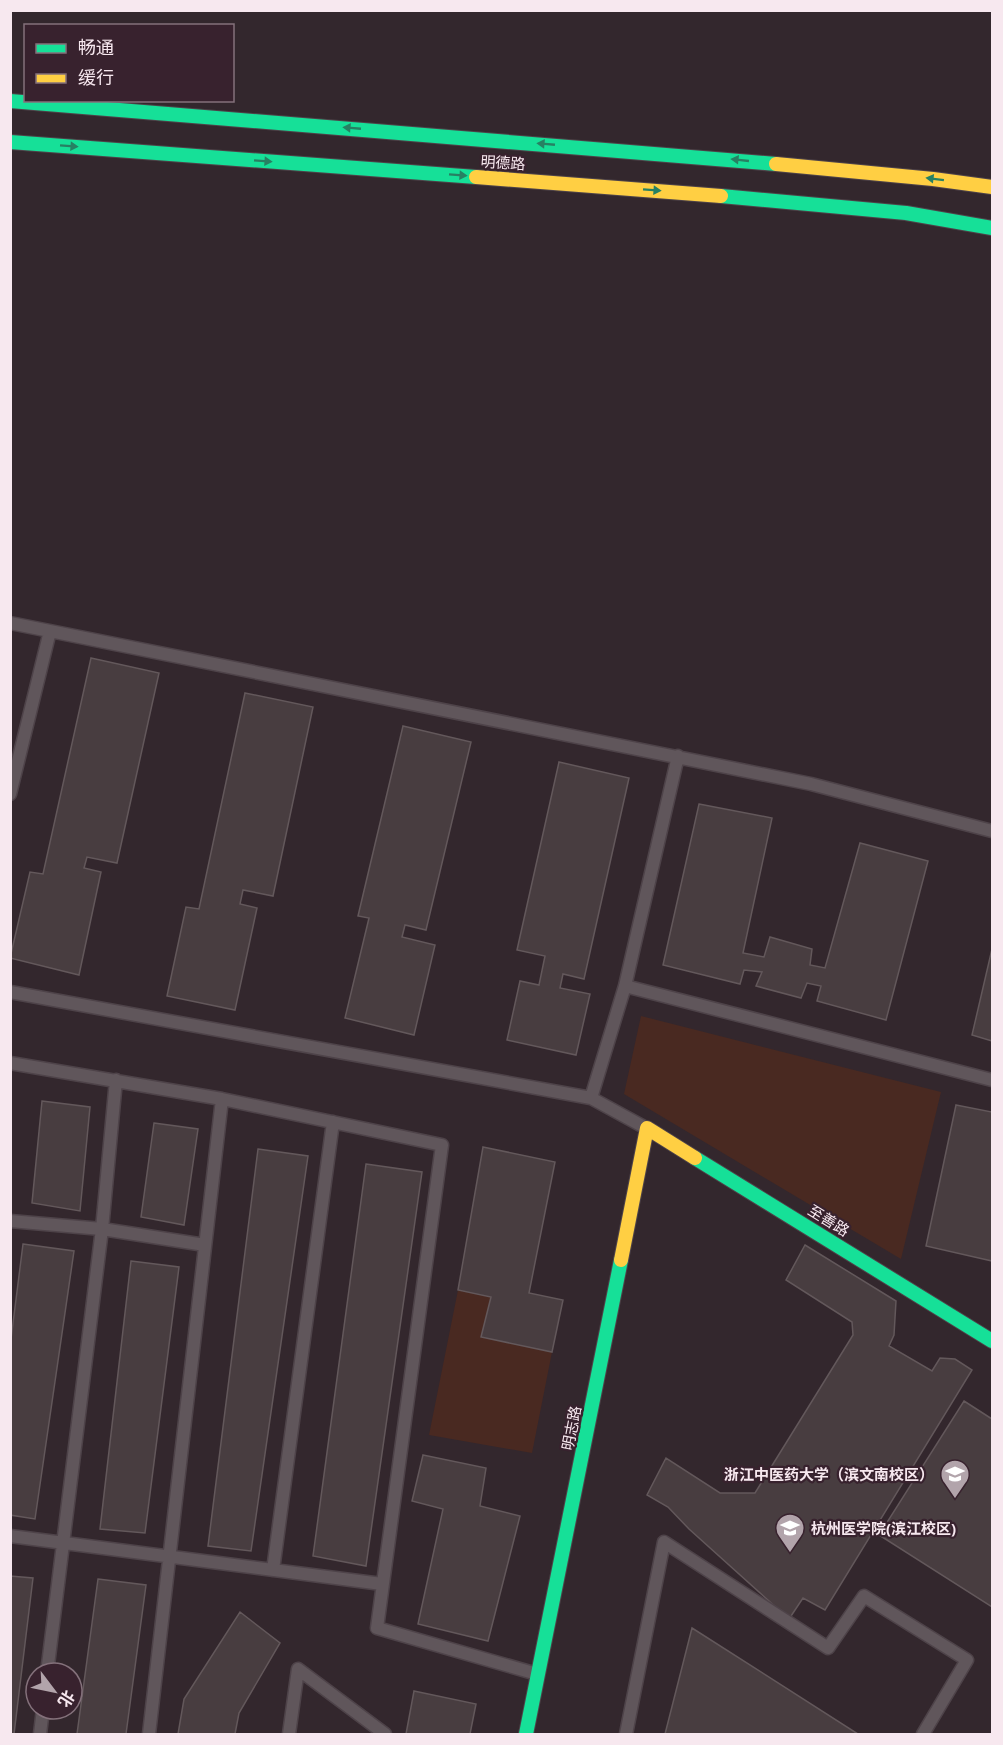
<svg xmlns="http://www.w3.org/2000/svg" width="1003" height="1745" viewBox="0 0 1003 1745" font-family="'Noto Sans','Noto Sans SC',sans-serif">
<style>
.green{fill:#492921}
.building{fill:#483d40;stroke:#63585b;stroke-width:1.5}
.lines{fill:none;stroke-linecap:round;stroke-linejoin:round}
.lane-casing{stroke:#4e4349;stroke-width:15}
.fast-casing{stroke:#4e4349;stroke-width:16}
.slow-casing{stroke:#4e4349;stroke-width:16}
.lane{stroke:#60565b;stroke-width:12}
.fast{stroke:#16e098;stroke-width:14}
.slow{stroke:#ffcf43;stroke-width:14}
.oneway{fill:#278163}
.labels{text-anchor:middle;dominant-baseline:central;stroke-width:4.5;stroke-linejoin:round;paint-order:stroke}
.street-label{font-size:15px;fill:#f7e8ef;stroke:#38222e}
.poi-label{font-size:15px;font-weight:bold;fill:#f7e8ef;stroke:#38222e;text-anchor:end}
</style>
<rect width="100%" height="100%" fill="#33272d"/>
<!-- green -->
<path class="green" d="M641 1016 941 1092 901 1259 624 1094Z
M458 1290 491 1297 482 1337 552 1352 532 1453 429 1435Z"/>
<!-- building -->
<path class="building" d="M91 658 159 673 117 863 87 857 84 868 101 872 79 975 10 958 30 872 43 874Z
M245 693 313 707 273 896 243 890 240 904 257 908 235 1010 167 996 186 907 199 909Z
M403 726 471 742 426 930 405 925 402 937 435 945 414 1035 345 1018 369 918 358 916Z
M559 762 629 778 584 979 563 974 560 988 590 994 576 1055 507 1040 520 981 539 985 545 956 517 950Z
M699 804 772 818 743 953 764 957 770 937 812 949 810 965 825 968 860 843 928 861 886 1020 817 1001 821 986 807 983 801 998 756 986 762 972 744 970 740 984 663 965Z
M992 949V1041L972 1035Z
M42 1101 90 1107 80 1211 32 1203Z
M956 1105 992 1112V1261L926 1246Z
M154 1123 198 1129 184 1225 141 1217Z
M483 1147 555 1162 529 1293 563 1300 552 1352 481 1337 491 1297 458 1290Z
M258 1149 308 1156 251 1551 208 1546Z
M366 1164 422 1172 366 1566 313 1556Z
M23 1244 74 1251 35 1519 10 1515V1347Z
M805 1245 896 1301 894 1335 889 1346 932 1371 940 1358 955 1359 972 1370 825 1610 803 1598 789 1619 689 1529 668 1507 647 1495 666 1458 720 1493H755L853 1335 852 1322 786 1280Z
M131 1261 179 1267 145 1533 100 1529Z
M964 1401 992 1419V1607L879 1535Z
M423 1455 486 1468 480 1506 520 1516 488 1641 418 1624 443 1509 412 1501Z
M10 1576 33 1578 14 1734H10Z
M98 1579 146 1585 126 1734H77Z
M240 1612 280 1643 239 1713 235 1734H178L184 1699Z
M692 1628 858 1734H665Z
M414 1691 476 1704 470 1734H406Z"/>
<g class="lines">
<!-- lane casing -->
<g class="lane-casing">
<path id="lane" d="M10 623 811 784 992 831
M10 794 50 631
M625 986 992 1080
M10 992 591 1098
M10 1063 222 1099 442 1145 377 1628 537 1674
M646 1128 591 1098 625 986 678 756
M10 1221 102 1229 205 1245
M10 1536 382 1584
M273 1570 333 1122
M47 1673 102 1229 116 1080
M40 1734 43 1709
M149 1734 222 1099
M289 1734 298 1669 385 1734
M626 1734 664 1542 828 1648 864 1596 967 1660 923 1734"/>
</g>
<!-- fast casing -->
<g class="fast-casing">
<path id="fast" d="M10 101 776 164
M10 142 476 177
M721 196 906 213 992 228
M695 1158 992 1341
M526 1734 621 1260"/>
</g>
<!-- slow casing -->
<g class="slow-casing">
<path id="slow" d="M776 164 933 179 992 187
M476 177 721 196
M621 1260 647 1128 695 1158"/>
</g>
<!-- lane -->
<use href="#lane" class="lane"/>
<!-- fast -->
<use href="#fast" class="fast"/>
<!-- slow -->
<use href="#slow" class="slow"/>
</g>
<!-- one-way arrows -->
<defs><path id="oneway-solid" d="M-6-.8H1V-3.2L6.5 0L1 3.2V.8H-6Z" transform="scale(1.5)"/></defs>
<g class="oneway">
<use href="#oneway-solid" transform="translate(352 128) rotate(-175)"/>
<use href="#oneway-solid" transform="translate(546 144) rotate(-175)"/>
<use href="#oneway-solid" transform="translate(69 146) rotate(4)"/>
<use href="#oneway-solid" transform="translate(740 160) rotate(-174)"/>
<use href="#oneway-solid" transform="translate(263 161) rotate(4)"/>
<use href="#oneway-solid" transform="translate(458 175) rotate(4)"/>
<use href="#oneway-solid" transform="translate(935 179) rotate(-173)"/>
<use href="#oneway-solid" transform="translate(652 190) rotate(4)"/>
</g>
<!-- icons -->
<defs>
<g id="university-pin" transform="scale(1.5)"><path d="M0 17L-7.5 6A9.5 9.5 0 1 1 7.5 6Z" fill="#b2a4ab" stroke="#38222e"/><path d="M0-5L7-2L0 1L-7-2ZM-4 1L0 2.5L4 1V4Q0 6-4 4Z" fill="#fff"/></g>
</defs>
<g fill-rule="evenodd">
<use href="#university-pin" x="955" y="1474"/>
<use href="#university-pin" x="790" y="1528"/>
</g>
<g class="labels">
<!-- street labels -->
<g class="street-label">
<text transform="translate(503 162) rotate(4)">明德路</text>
<text transform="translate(829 1220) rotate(32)">至善路</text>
<text transform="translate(571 1428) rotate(-79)">明志路</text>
</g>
<!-- poi labels -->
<g class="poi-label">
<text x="934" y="1474">浙江中医药大学（滨文南校区）</text>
<text x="811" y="1528" text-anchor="start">杭州医学院(滨江校区)</text>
</g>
</g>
<!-- border -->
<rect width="1003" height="1745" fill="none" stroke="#f7e8ef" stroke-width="24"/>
<!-- legend -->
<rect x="24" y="24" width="210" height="78" fill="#38222e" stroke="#84717b" stroke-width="1.5"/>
<rect x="36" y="44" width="30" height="9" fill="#16e098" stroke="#84717b" stroke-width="1.5"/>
<text x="78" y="54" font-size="18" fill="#f7e8ef">畅通</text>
<rect x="36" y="74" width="30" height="9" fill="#ffcf43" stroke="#84717b" stroke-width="1.5"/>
<text x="78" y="84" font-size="18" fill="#f7e8ef">缓行</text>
<!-- north arrow -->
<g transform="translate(54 1691) rotate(122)"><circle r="28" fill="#38222e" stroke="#84717b" stroke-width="1.5"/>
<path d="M0-4.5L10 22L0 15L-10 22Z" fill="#b2a4ab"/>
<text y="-9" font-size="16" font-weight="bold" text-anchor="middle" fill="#f7e8ef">北</text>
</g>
</svg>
